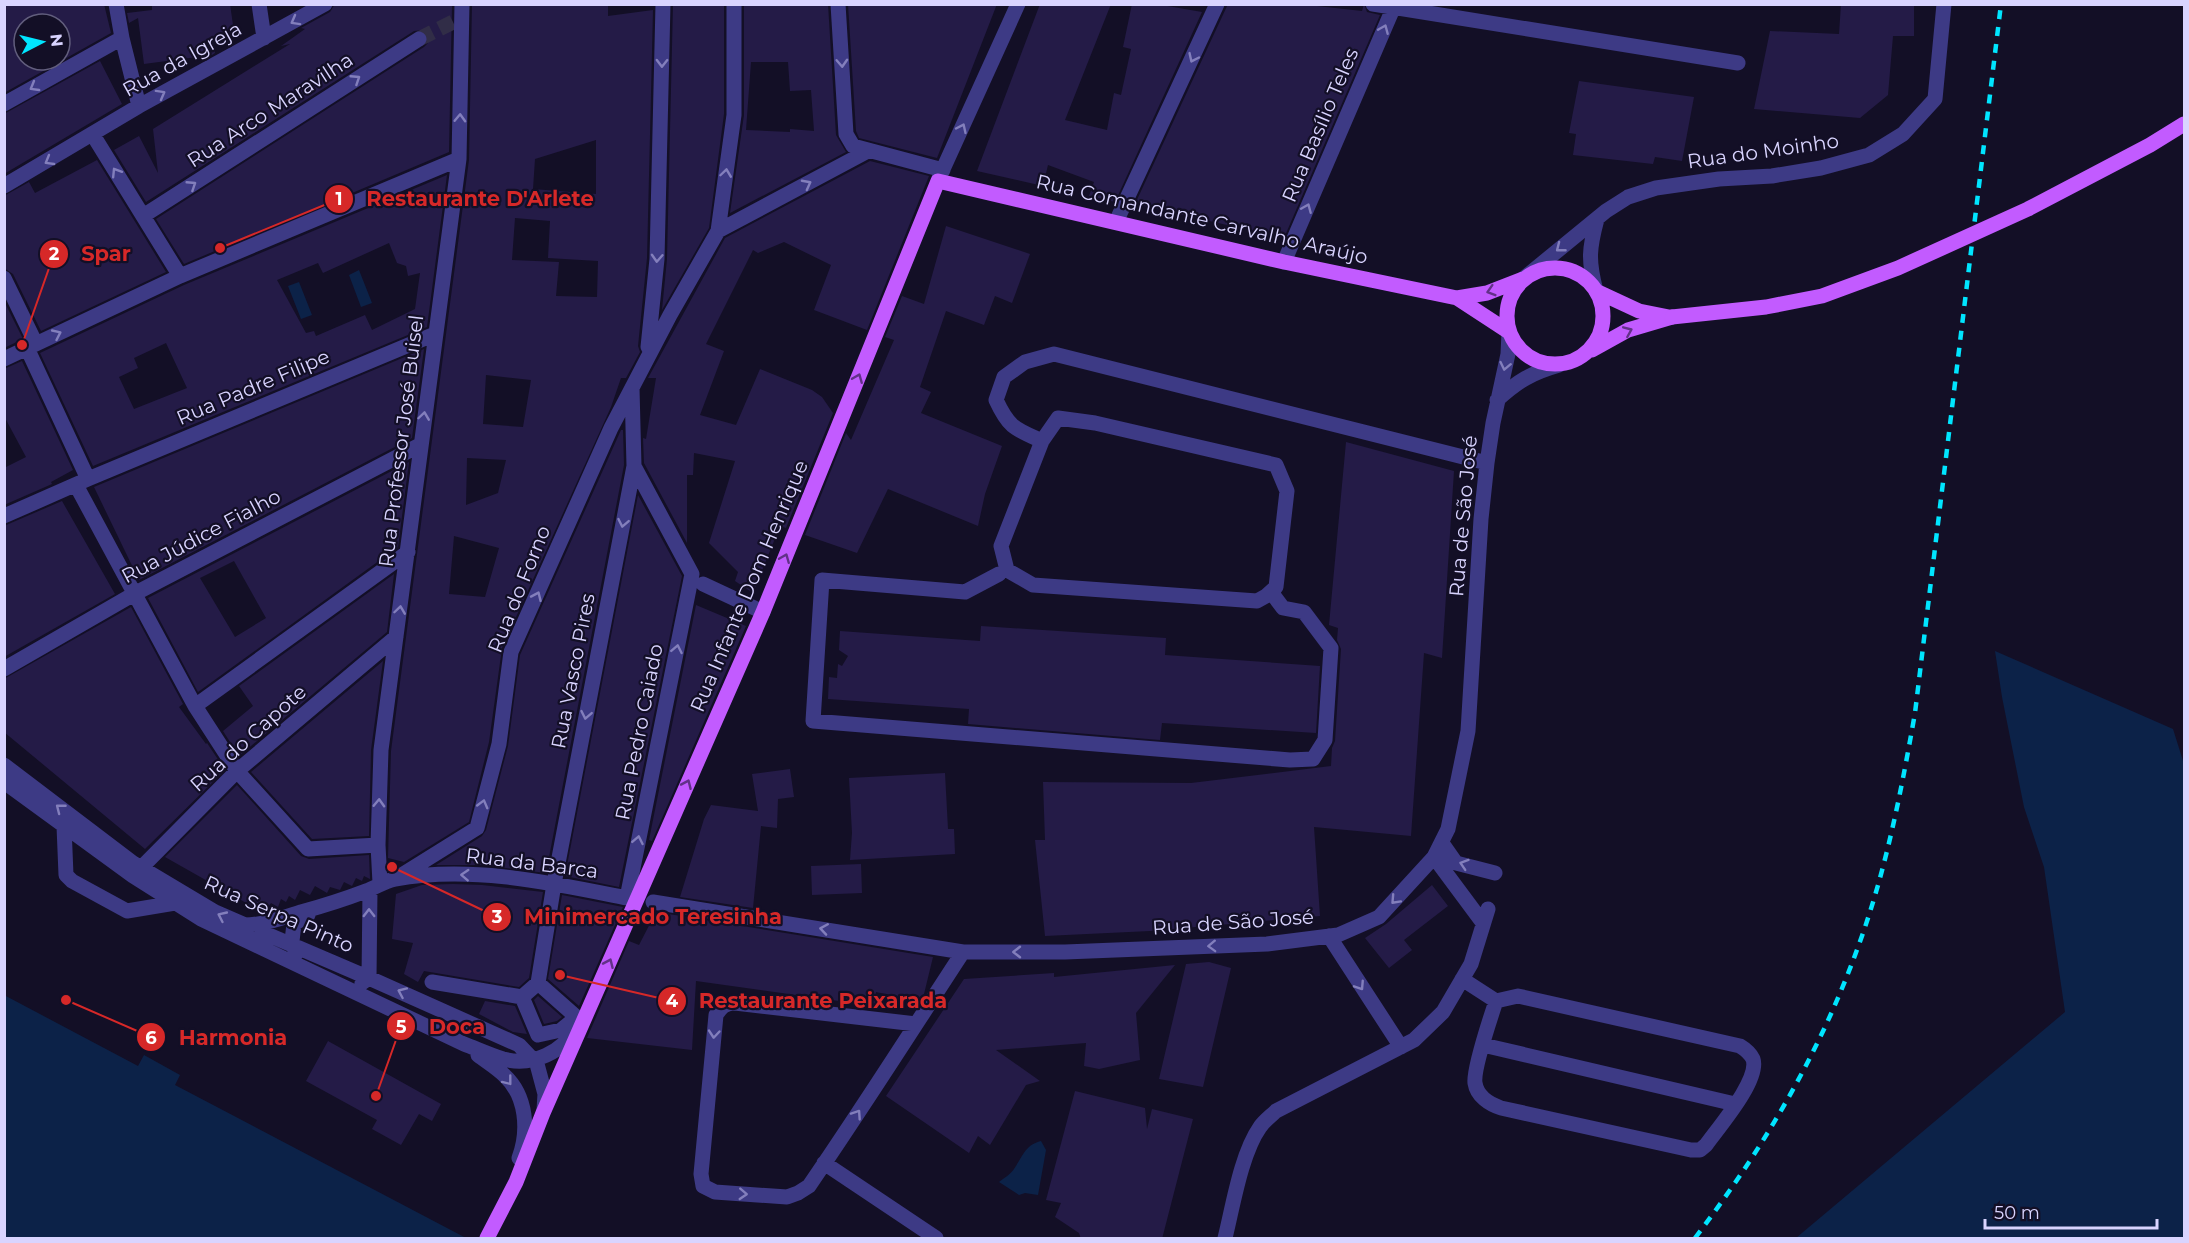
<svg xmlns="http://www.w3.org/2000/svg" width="2189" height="1243" viewBox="0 0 2189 1243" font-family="Montserrat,sans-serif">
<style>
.water{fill:#0c2248}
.building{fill:#241b47;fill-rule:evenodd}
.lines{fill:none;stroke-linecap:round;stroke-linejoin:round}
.minor-tunnel{stroke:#312d47;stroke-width:15;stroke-dasharray:15 8;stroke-linecap:butt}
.minor{stroke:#3d3a85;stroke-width:15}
.major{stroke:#c25bff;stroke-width:15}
.rail{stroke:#00e5ff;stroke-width:4.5;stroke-dasharray:9 8;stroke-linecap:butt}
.major-bridge{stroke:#c25bff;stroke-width:15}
.oneway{stroke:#837fbc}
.oneway2{stroke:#623188}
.labels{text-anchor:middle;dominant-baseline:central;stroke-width:4.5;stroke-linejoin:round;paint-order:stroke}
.street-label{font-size:20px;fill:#d9d4ff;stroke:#130f26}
.leader{fill:none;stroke:#d62828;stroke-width:2}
.callout-dot{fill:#d62828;stroke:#130f26;stroke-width:2}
.mark-label{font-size:18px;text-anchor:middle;font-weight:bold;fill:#fff}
.callout-label{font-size:21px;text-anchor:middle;font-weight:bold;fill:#d62828;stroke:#130f26;stroke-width:4.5;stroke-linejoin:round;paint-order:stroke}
</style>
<rect width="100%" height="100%" fill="#130f26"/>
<!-- water -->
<path class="water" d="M359 270 372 303 361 307 349 275Z
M299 282 312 315 301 319 288 286Z
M1995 651 2173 729 2184 764V1238H1796L2065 1012 2044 867 2024 807 2002 697Z
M4 995 138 1066 144 1055 180 1075 175 1085 466 1238H5Z
M1041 1141 1046 1150 1038 1195 1025 1193 1019 1195 999 1182C1004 1178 1011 1174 1014 1169 1023 1156 1025 1145 1041 1141Z"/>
<!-- building -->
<path class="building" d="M4 4H104L111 33 4 93ZM24 24H60V60H24Z
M152 4H230L235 39 213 42 215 53 212 55 144 64 138 18 129 23 127 13 152 10Z
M335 4H452L449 152 184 264 156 219 424 47 428 43 427 34 423 30 414 31 146 202 114 150 139 136 158 173 153 129 290 44 281 46 305 29 301 28 330 12Z
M472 4H608V16L653 10 647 258 638 346 640 352 626 378H621L611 407 502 648 489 742 469 822 404 862 388 858 391 751 469 160ZM596 140V194L533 189 535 159ZM515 218 550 221 548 258 598 261 597 297 556 296 559 262 512 260ZM486 375 531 380 523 427 483 424ZM467 458 506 460 498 493 466 505ZM454 536 499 548 485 597 449 594Z
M673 4H724V114L709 228 662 310 667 259Z
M744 4H828L836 135 846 152 730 213 744 115ZM751 62H788L790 91 811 90 814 131 790 129V132L746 130Z
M848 4H997L937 158 859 138 856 131Z
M1040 4H1111L1065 120 1107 130 1114 93 1121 95 1131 49 1123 47 1132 4H1156L1202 12 1115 202 1089 196 1094 182 1048 165 1043 186 977 171Z
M1228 4H1299L1362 11 1364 4 1367 12 1380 15 1284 238 1135 204Z
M1841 4H1914V36H1893L1888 95 1860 118 1754 109 1770 31 1839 34Z
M100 61 122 104 4 174V114Z
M1579 81 1694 97 1682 161 1655 157 1653 164 1573 155 1576 134 1569 133Z
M97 160 166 272 41 331 13 274 4 268V196L29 182 35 193Z
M870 161 929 176 867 330 814 310 831 265 784 242 758 253 753 250 706 344 724 351 700 415 736 425 760 369 812 390 822 397 833 413 786 528 780 526 753 593 735 581 738 572 709 543 735 461 694 453 693 475H687V543L644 463 643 438 646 439 656 378H648L725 238Z
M447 175 427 327 93 466 40 353 184 285ZM389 243 397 263 406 266 408 276 420 273 415 309 372 330 365 315 316 336 314 331 306 333 277 280 318 263 323 273ZM166 343 187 388 134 409 119 377 138 368 134 358Z
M946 226 1030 254 1012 303 995 296 984 325 946 311 920 387 931 392 921 413 1002 446 985 494 978 526 888 489 857 553 805 535 846 433 851 440 894 340 885 337 902 296 924 304Z
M4 301 23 339 4 348Z
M424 349 412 438 139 580 94 487Z
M22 361 73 470 51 482 52 484 4 505V468L26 457 4 416V369Z
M621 430H623L624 465 546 873 483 865H436L482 836 486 830 508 746 520 655Z
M1346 442 1454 471 1442 658 1424 653 1411 836 1314 827 1320 916 1150 931 1045 936 1035 840H1045L1043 782 1191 783 1331 766 1332 748 1335 741 1341 649 1337 640 1338 628 1329 625Z
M409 462 398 547 198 692 148 598ZM234 561 266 618 235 637 200 578Z
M638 495 682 576 619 887 565 876Z
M62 501 115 594 4 657V526Z
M394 574 387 632 239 756 223 731 253 706 239 686Z
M696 605 746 626 652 841 649 840Z
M131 607 183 704 179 707 206 744 207 743 225 770 145 849 4 732V679Z
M981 626 1166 638 1165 655 1320 666 1316 733 1162 723 1160 740 968 724 969 709 828 699 829 677 837 678 838 664 842 666 848 656 839 650 840 631 980 641Z
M383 661 371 750 369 836 312 839 251 772Z
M790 769 794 797 778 799 777 828 761 826 753 908 680 897 704 819 711 805 758 811 752 774Z
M945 773 948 829H954L955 854 850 860 852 833 849 778Z
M237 785 301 856 309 859 369 855 370 879 364 876 362 881 356 878 352 886 344 882 340 890 330 887 327 893 315 886 310 895 300 890 295 900 289 896 286 902 281 899 278 907 271 903 264 913 165 857Z
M861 864 862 893 812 895 811 866Z
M453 884 482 885 543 892 529 978 519 987 424 971 418 982 404 974 413 943 392 939 396 894 422 885Z
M1432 885 1448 906 1404 940 1412 950 1389 968 1365 938 1386 924Z
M562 895 623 907 579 1006 548 979Z
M656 912 933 957 924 994 919 1001 876 992 875 1006 696 981 692 1050 587 1038 629 941 639 945Z
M1209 962 1231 968 1203 1087 1159 1079 1186 964Z
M1175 965 1136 1013 1140 1060 1099 1069 1084 1066 1086 1043 996 1050 1040 1081 1026 1085 990 1145 978 1136 969 1153 886 1096 964 979 1054 973V977Z
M538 996 562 1017 557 1021 544 1024 534 1000Z
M485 1001 515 1006 527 1034 513 1032 479 1014Z
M328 1041 441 1104 432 1121 419 1114 401 1145 372 1129 377 1120 306 1081Z
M1075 1091 1145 1108 1147 1129 1152 1109 1193 1119 1162 1239H1081L1079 1233 1055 1217 1061 1203 1046 1200Z"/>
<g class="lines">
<!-- minor-tunnel -->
<path class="minor-tunnel" d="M419 39 455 21"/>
<!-- minor -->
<path class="minor" d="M116 4 122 38 139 106
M259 4 264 38
M838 4 846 134 853 146 943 170
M1373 4 1738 63
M4 104 122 38
M93 135 180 276
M939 178 1018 4
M4 186 139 106 325 4
M143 216 419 39
M1116 222 1217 4
M718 231 734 115V4
M1284 262 1395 4
M4 278 36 344
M1523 279 1606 211 1628 197 1656 188 1719 179 1772 176 1821 168 1869 155 1903 134 1935 99 1944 4
M1596 291C1588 260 1589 249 1597 219
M648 347 657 259 663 4
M27 348 88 479
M4 359 180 276 459 159
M1497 400C1518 381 1531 373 1559 365
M1058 418 1095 423 1276 465 1287 491 1276 587 1266 596 1257 601 1033 585 1007 570 1001 546 1042 441Z
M1042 441C1015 429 1009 428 996 400L1004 377 1025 362 1054 354 1487 463
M76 485 195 706 237 771 308 849 378 845
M4 516 88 479 435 334
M999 574 965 592 822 580 813 721 1290 760 1313 759 1325 740 1331 648 1304 612 1283 608 1271 592
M703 584 763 612
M4 669 134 594 420 445
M195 706 408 552
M4 765 133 863 215 912 369 978 519 1045 537 1064 545 1094 544 1110
M4 782 133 876 201 919 464 1044C477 1049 490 1055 503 1059 533 1067 563 1052 578 1026
M64 826 66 875 72 881 127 911 175 903
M1442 843 1456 863 1495 873
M1434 857 1483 923
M134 875 237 771 396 637
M400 876 477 828 499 744 511 652 611 428 670 315 718 231 868 151
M380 883 378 845 381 750 459 159 462 4
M653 902 963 952H1065L1267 944 1338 935 1379 917 1434 857 1448 829 1468 731 1481 519 1487 463 1493 423 1508 354 1509 332
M244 925C264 925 282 918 301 912 323 906 345 899 366 891 377 887 384 881 395 879 472 865 552 883 627 898L692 574 634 466 632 388
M1329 936 1401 1047
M296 954 292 941 294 924 308 915
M1462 979 1496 1001C1491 1016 1473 1070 1475 1083 1477 1096 1489 1104 1501 1108L1691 1150H1700L1706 1145C1718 1128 1760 1080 1753 1059 1750 1053 1745 1049 1740 1046L1518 996 1496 1001
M432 982 522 997 538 983 554 884 634 466
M362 983 369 978 370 890
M538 983 581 1021
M522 997 538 1035 561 1030 577 1017
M916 1024 735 1003C725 1003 721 1007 716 1015L701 1174 703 1186 715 1192 787 1197 798 1193 809 1186C862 1109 912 1030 963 952
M1483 1045 1735 1104
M478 1055C487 1062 497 1068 504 1075 527 1096 529 1131 519 1158
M824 1163 936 1238
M1225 1238C1233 1206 1241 1154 1260 1127 1264 1121 1271 1116 1276 1111L1414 1040 1443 1012 1471 964 1488 909"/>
<!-- major -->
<path class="major" d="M1507 316a48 48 0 1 1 96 0a48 48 0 1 1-96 0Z
M1596 291 1639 311 1669 317
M1457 298 1487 293 1523 279
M1592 350 1628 330 1672 317
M487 1238 516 1182 543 1113 763 612 938 181 1284 262 1457 298 1509 332"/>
<!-- rail -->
<path class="rail" d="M1695 1238C1763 1149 1820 1053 1858 947 1886 871 1901 792 1915 713L2001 4"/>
<!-- major-bridge -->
<path class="major-bridge" d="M1672 317 1766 307 1822 296 1898 268 2028 209 2150 145 2184 124"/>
</g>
<!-- one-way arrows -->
<defs><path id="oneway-chevron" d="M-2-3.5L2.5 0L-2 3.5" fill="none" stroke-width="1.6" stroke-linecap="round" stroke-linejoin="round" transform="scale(1.5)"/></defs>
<g class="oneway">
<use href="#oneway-chevron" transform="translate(295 21) rotate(151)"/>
<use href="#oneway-chevron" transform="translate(1384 29) rotate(-67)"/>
<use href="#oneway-chevron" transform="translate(1193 58) rotate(115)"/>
<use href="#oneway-chevron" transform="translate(662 63) rotate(91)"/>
<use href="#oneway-chevron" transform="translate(842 63) rotate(87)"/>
<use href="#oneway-chevron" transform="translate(356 79) rotate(-33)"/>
<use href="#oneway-chevron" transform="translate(34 87) rotate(150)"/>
<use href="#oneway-chevron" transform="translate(161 94) rotate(-29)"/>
<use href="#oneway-chevron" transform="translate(460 118) rotate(-88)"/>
<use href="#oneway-chevron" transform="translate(962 128) rotate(-65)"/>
<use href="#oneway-chevron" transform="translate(49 161) rotate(150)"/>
<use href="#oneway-chevron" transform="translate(116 172) rotate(-122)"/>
<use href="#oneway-chevron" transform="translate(726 173) rotate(-82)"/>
<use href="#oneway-chevron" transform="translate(807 184) rotate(-28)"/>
<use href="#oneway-chevron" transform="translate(192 185) rotate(-33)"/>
<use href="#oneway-chevron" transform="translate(1307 208) rotate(-67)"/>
<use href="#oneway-chevron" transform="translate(1560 248) rotate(142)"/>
<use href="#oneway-chevron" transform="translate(657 258) rotate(93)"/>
<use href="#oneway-chevron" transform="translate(57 334) rotate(-25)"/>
<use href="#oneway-chevron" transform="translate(1505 366) rotate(102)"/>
<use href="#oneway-chevron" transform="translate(424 416) rotate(-82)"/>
<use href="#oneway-chevron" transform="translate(623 523) rotate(101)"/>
<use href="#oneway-chevron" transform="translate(537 596) rotate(-66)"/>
<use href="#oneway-chevron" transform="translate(400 610) rotate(-82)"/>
<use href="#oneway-chevron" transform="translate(677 649) rotate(-79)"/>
<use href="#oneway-chevron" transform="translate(586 715) rotate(101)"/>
<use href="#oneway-chevron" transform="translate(379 803) rotate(-88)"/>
<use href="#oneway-chevron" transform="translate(483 804) rotate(-75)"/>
<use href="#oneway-chevron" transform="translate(60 808) rotate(-142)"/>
<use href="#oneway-chevron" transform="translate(638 840) rotate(-79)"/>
<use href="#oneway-chevron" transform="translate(1464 864) rotate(-162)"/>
<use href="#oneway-chevron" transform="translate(465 875) rotate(-177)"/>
<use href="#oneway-chevron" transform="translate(1395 900) rotate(133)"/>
<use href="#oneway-chevron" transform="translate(369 913) rotate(-90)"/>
<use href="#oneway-chevron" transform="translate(222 916) rotate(-155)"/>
<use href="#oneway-chevron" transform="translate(824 929) rotate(-171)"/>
<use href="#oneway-chevron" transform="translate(1212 946) rotate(178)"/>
<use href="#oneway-chevron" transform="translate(1017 952) rotate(-180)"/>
<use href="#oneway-chevron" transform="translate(1360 986) rotate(57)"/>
<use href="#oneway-chevron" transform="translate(402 992) rotate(-156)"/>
<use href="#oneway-chevron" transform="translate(714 1034) rotate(95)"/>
<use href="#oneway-chevron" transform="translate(508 1081) rotate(52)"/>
<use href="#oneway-chevron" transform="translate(857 1114) rotate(-56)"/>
<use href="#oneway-chevron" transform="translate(743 1194) rotate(3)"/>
</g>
<g class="oneway2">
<use href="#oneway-chevron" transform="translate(1491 291) rotate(163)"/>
<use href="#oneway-chevron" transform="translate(1628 331) rotate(-23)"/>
<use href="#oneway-chevron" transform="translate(858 378) rotate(-68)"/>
<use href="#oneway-chevron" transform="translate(785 558) rotate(-68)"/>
<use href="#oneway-chevron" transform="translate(687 784) rotate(-66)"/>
<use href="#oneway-chevron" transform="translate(609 963) rotate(-66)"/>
</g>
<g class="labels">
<!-- street labels -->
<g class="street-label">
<text transform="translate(182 59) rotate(-29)">Rua da Igreja</text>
<text transform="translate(270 110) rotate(-33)">Rua Arco Maravilha</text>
<text transform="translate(1320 125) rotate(-67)">Rua Basílio Teles</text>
<text transform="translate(1763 151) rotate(-8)">Rua do Moinho</text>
<text transform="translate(1202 219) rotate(13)">Rua Comandante Carvalho Araújo</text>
<text transform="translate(253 387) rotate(-23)">Rua Padre Filipe</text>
<text transform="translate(401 441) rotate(-83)">Rua Professor José Buisel</text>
<text transform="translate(1463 516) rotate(-85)">Rua de São José</text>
<text transform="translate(201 536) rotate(-28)">Rua Júdice Fialho</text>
<text transform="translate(749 586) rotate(-67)">Rua Infante Dom Henrique</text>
<text transform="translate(519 589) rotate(-68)">Rua do Forno</text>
<text transform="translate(573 671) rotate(-79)">Rua Vasco Pires</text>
<text transform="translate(639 732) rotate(-79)">Rua Pedro Caiado</text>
<text transform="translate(248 738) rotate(-42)">Rua do Capote</text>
<text transform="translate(532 863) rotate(7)">Rua da Barca</text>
<text transform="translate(279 914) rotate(24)">Rua Serpa Pinto</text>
<text transform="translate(1233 922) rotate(-4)">Rua de São José</text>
</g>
</g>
<!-- callouts -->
<path class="leader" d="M220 248L339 199M22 345L54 254M392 867L497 917M560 975L672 1001M376 1096L401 1026M66 1000L151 1037"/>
<g class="callout-dot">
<circle cx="220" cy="248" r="6"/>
<circle cx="22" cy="345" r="6"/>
<circle cx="392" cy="867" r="6"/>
<circle cx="560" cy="975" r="6"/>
<circle cx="376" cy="1096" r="6"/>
<circle cx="66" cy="1000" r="6"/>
<circle cx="339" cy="199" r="15"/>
<circle cx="54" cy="254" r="15"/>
<circle cx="497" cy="917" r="15"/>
<circle cx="672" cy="1001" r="15"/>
<circle cx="401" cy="1026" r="15"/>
<circle cx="151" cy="1037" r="15"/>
</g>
<g class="mark-label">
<text x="339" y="205">1</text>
<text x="54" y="260">2</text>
<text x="497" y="923">3</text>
<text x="672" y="1007">4</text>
<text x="401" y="1033">5</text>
<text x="151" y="1044">6</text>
</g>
<g class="callout-label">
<text x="480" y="206">Restaurante D'Arlete</text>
<text x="106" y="261">Spar</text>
<text x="653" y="924">Minimercado Teresinha</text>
<text x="823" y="1008">Restaurante Peixarada</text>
<text x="457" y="1034">Doca</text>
<text x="233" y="1045">Harmonia</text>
</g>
<!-- border -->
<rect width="2189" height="1243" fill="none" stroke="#d9d4ff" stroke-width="12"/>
<!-- north arrow -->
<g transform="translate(42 42) rotate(83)"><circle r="28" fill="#130f26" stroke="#625e7d" stroke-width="1.5"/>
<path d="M0-4.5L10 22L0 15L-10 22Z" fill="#00e5ff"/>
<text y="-9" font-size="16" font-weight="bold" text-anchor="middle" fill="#d9d4ff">N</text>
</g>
<!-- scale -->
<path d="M1985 1219v9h172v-9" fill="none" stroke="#d9d4ff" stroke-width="3"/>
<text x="1994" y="1219" font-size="18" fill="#d9d4ff" stroke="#130f26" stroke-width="4.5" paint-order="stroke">50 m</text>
</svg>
